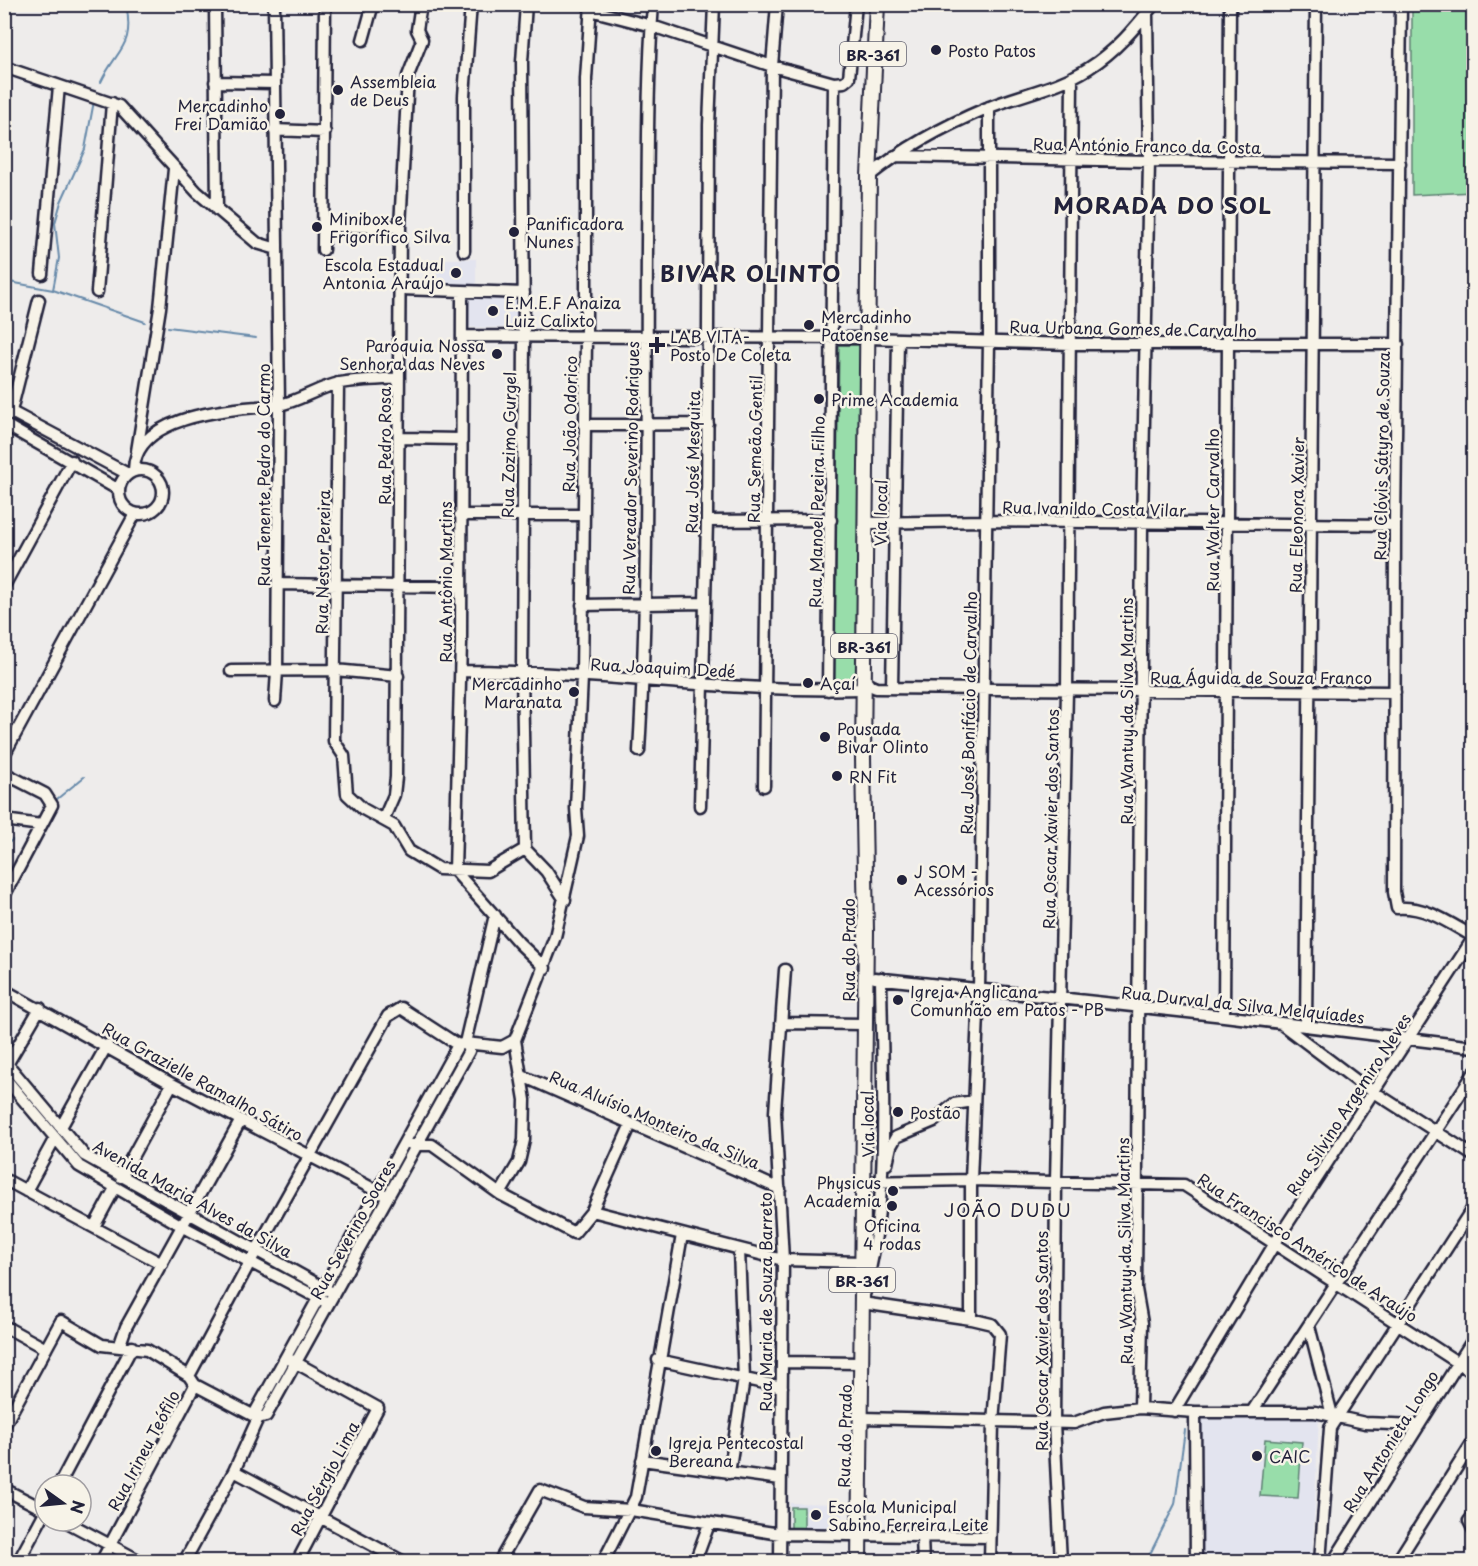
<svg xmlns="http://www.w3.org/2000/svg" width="1478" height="1566" viewBox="0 0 1478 1566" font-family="'Playpen Sans',sans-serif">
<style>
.built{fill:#e3e4ef}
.green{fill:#98ddaa;stroke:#5d8072;stroke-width:1.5}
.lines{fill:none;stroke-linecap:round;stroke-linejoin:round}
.stream{stroke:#678aaa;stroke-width:2}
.minor-casing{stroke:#22223b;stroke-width:15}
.major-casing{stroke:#22223b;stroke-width:18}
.minor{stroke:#f7f3e8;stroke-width:10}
.major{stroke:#f7f3e8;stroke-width:14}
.poi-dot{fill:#22223b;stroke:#f7f3e8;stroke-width:2}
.labels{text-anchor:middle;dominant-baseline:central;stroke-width:5;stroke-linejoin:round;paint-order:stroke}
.shield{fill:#f7f3e8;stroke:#62616f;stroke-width:1.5}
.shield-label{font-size:15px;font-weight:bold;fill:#22223b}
.poi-label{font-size:16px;fill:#22223b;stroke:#f7f3e8;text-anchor:start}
.street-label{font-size:16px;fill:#22223b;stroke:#f7f3e8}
.neighbourhood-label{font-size:18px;letter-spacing:1.5px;fill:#22223b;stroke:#f7f3e8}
.district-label{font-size:22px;font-weight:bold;letter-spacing:1.5px;fill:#22223b;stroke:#f7f3e8}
</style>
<rect width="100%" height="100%" fill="#eeeceb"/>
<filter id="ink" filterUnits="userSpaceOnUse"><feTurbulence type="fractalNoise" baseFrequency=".0167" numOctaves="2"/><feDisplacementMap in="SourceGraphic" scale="12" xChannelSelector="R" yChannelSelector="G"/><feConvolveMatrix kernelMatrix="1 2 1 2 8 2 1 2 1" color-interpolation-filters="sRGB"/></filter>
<g filter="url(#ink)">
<!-- built -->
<path class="built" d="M436 259H476V288H436Z
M468 295 519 296 518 328 467 327Z
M1319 1417 1312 1561H1200L1198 1418Z
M790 1503 842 1504V1531H789Z"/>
<!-- green -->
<path class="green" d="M1412 5H1473V192L1412 195Z
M839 345H863L857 684 834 683Z
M1265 1439 1302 1442 1298 1498 1260 1496Z
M791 1507H804V1529H791Z"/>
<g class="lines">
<!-- stream -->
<path class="stream" d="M101 82C117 48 135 48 126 4
M4 281 53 290 145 322
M53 290 59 258 55 223 61 202 85 149 94 101
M168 327 256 338
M57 799 84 777
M4 847 12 840
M1146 1562 1175 1504 1185 1430"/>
<!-- minor casing -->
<g class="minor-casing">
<path id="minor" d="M215 4 217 210
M274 4 279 405 277 671 275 701
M1401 4 1395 525 1394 892 1397 908C1427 906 1449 923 1474 937
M590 10 652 26 772 66 834 83 844 82 849 78 856 4
M363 40 373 4
M4 67 119 106 197 192 257 243 277 249
M215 82 274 83
M274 130 325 132
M895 156 1149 161 1400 163
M869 176C905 147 944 126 987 108 1021 94 1058 88 1089 68 1116 51 1135 28 1154 4
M324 226 400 227
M323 250 325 4
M464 251V96L471 4
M42 274 59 86
M400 289 524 293
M97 292 112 103
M462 292 461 643 455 871 519 943 545 968
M462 336 868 338 1071 344H1398
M338 383 334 741 344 756 347 794 363 809 394 826 409 851 439 869 488 871 525 849
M4 408 128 474
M10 415 39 300
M4 424 119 490
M584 425 708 424
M400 438 461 439
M137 451 160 308 174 169
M119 492a22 22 0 1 1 44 0a22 22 0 1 1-44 0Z
M134 471C133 419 218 410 257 407 264 406 272 407 279 405 300 401 319 387 340 383 359 379 380 380 399 378
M460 515H582
M707 521 831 520
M865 523 985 521 1395 525
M278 584 460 587
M4 586 72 461
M582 605 705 603
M231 671 335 670 398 676
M461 671C595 671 729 693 864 689
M864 678 869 685 876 688 1395 692
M892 688 898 340
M828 690 834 83
M639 751C649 583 646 413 647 244 648 164 647 84 653 4
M4 755 135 514
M4 773 45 794 52 805 4 896
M764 786 772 66 777 4
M700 806 707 521 709 125 714 4
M384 818 394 795 396 777 400 227 408 76 422 40 417 30 421 4
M4 820 41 825
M525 849 522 672 524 337 522 62 526 4
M525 849 546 871 565 900
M495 915 465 1043 502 1047 515 1040
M875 978 1224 1016 1474 1047
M881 978C882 1087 892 1197 862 1303L971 1319 992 1324 1000 1334 993 1422 990 1562
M4 990 172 1084 383 1194
M1224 1016 1230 4
M781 1023 865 1024
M1280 1023 1357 1081 1474 1156
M1306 1026 1316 4
M4 1060 84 1155 328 1290
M5 1068 40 1008
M520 1075 780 1189
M4 1077 79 1166 182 1226 324 1301
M61 1127 107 1045
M412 1145H432L500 1194 574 1233 592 1211 631 1124
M887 1164 891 1146 896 1137 934 1121 954 1104 974 1101
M121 1177 172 1084
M4 1179 162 1264
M863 1182 971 1180 1184 1185 1474 1373
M26 1191 55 1138
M500 1194 519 1162 524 1140 525 1100 515 1040 555 937 578 836 576 808 582 677 586 337V79L591 4
M592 1211 783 1260 862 1262
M94 1227 115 1188
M971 1319V1180L979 990 989 341V107
M4 1326 46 1349
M1309 1326 1332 1415
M119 1347 126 1327 241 1120
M291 1360 378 1408 297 1562
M658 1360 782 1387
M782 1362 861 1363
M189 1376 250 1262 388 1016 401 1008 458 1045
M1140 1408 1142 1323 1136 1289 1142 524 1149 161 1147 14
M1253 1410 1474 1073
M1174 1411 1275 1243 1474 937
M1195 1412 1196 1562
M258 1418 266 1416 469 1051 465 1043 458 1045
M861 1418 1074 1423 1104 1412 1140 1408 1195 1412H1315L1365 1423 1418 1425
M4 1426 61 1321 102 1345 147 1350 189 1376 195 1385 258 1418
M642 1460 780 1479
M234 1471 404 1562
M729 1473 744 1379 739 1250
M59 1485 132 1347
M4 1489 45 1510
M1474 1515 1469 1521 1474 1531
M65 1521 142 1562
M922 1537 923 1562
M18 1562 45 1512
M101 1562 195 1385
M184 1562 234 1471 258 1418 256 1411 458 1045
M499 1562 540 1490 584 1507 631 1510 780 1534 990 1537
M603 1562 636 1497 682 1235
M695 1562 709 1524
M780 1562 783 1260 775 1112 785 970
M1061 1562 1054 1423 1056 1181 1067 691 1072 77
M1320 1562 1330 1428 1474 1206
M1333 1562 1474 1338
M1397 1562 1474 1440"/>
</g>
<!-- major casing -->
<g class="major-casing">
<path id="major" d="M859 1562 866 932 863 758 869 176 877 4"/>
</g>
<!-- minor -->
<use href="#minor" class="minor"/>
<!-- major -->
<use href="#major" class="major"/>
</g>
</g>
<!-- markers -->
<g class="poi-dot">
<circle cx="936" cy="50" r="6"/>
<circle cx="338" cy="90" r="6"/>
<circle cx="280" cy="114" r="6"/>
<circle cx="317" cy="227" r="6"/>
<circle cx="514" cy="232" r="6"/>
<circle cx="456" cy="273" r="6"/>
<circle cx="493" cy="311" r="6"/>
<circle cx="809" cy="325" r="6"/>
<path d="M654 336h6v6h6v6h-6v6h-6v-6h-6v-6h6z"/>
<circle cx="497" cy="354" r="6"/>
<circle cx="819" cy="399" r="6"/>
<circle cx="808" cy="683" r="6"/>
<circle cx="574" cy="692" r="6"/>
<circle cx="825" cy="737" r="6"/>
<circle cx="837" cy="776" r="6"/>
<circle cx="902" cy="880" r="6"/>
<circle cx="898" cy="1000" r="6"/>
<circle cx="898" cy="1112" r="6"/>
<circle cx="893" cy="1191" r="6"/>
<circle cx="892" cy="1206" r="6"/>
<circle cx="656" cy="1451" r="6"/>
<circle cx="1257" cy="1456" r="6"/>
<circle cx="816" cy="1515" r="6"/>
</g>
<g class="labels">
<!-- shield labels -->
<g class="shield">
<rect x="840" y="42" width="66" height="24" rx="4.5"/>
<rect x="831" y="634" width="66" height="24" rx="4.5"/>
<rect x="829" y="1268" width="66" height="24" rx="4.5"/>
</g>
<g class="shield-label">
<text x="873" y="54">BR-361</text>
<text x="864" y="646">BR-361</text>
<text x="862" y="1280">BR-361</text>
</g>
<!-- poi labels -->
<g class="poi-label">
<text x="948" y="50">Posto Patos</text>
<text x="350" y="81">Assembleia<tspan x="350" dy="18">de Deus</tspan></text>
<text x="268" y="105" text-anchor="end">Mercadinho<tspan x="268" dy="18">Frei Damião</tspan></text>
<text x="329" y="218">Minibox e<tspan x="329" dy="18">Frigorífico Silva</tspan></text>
<text x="526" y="223">Panificadora<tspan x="526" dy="18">Nunes</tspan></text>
<text x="444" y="264" text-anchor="end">Escola Estadual<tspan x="444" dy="18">Antonia Araújo</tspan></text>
<text x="505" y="302">E.M.E.F Anaiza<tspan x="505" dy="18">Luiz Calixto</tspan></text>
<text x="821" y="316">Mercadinho<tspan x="821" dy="18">Patoense</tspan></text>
<text x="670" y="336">LAB VITA-<tspan x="670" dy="18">Posto De Coleta</tspan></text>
<text x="485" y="345" text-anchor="end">Paróquia Nossa<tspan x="485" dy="18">Senhora das Neves</tspan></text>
<text x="831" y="399">Prime Academia</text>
<text x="562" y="683" text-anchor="end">Mercadinho<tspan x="562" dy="18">Maranata</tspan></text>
<text x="820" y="683">Açaí</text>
<text x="837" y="728">Pousada<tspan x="837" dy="18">Bivar Olinto</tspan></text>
<text x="849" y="776">RN Fit</text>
<text x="914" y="871">J SOM -<tspan x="914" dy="18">Acessórios</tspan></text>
<text x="910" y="991">Igreja Anglicana<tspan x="910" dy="18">Comunhão em Patos - PB</tspan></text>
<text x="910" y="1112">Postão</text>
<text x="881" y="1182" text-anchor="end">Physicus<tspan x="881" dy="18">Academia</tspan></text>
<text x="892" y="1225" text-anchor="middle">Oficina<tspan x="892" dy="18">4 rodas</tspan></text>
<text x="668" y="1442">Igreja Pentecostal<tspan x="668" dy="18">Bereana</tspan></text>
<text x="1269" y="1456">CAIC</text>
<text x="828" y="1506">Escola Municipal<tspan x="828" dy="18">Sabino Ferreira Leite</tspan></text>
</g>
<!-- street labels -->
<g class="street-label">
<text transform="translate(1147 145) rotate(1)">Rua António Franco da Costa</text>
<text transform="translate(1133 328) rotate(1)">Rua Urbana Gomes de Carvalho</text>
<text transform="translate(569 424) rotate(-89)">Rua João Odorico</text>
<text transform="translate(508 445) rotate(-89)">Rua Zozimo Gurgel</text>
<text transform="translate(384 446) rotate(-90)">Rua Pedro Rosa</text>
<text transform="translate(754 449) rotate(-89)">Rua Semeão Gentil</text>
<text transform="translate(1381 456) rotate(-89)">Rua Clóvis Sátyro de Souza</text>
<text transform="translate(692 462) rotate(-89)">Rua José Mesquita</text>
<text transform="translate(630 468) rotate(-89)">Rua Vereador Severino Rodrigues</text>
<text transform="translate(263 475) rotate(-90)">Rua Tenente Pedro do Carmo</text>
<text transform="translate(1094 508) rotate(1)">Rua Ivanildo Costa Vilar</text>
<text transform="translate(1212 510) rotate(-90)">Rua Walter Carvalho</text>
<text transform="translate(816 512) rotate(-89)">Rua Manoel Pereira Filho</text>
<text transform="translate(880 513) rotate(-89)">Via local</text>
<text transform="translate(1296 515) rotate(-89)">Rua Eleonora Xavier</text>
<text transform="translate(322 562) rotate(-89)">Rua Nestor Pereira</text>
<text transform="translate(445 582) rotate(-90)">Rua Antônio Martins</text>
<text transform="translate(663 667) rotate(3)">Rua Joaquim Dedé</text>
<text x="1261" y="677">Rua Águida de Souza Franco</text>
<text transform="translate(1126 711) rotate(-90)">Rua Wantuy da Silva Martins</text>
<text transform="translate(968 713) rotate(-89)">Rua José Bonifácio de Carvalho</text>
<text transform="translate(1050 819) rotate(-89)">Rua Oscar Xavier dos Santos</text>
<text transform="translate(848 950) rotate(-90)">Rua do Prado</text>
<text transform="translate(1243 1004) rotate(6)">Rua Durval da Silva Melquíades</text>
<text transform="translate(203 1081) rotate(29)">Rua Grazielle Ramalho Sátiro</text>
<text transform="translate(1348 1104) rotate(-57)">Rua Silvino Argemiro Neves</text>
<text transform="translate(655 1119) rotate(23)">Rua Aluísio Monteiro da Silva</text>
<text transform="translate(867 1124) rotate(-91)">Via local</text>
<text transform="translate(193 1198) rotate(29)">Avenida Maria Alves da Silva</text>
<text transform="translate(352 1229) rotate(-61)">Rua Severino Soares</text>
<text transform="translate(1308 1247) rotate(33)">Rua Francisco Américo de Araújo</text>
<text transform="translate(1124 1251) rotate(-91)">Rua Wantuy da Silva Martins</text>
<text transform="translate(765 1302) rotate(-90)">Rua Maria de Souza Barreto</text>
<text transform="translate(1041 1341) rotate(-90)">Rua Oscar Xavier dos Santos</text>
<text transform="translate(844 1436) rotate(-89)">Rua do Prado</text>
<text transform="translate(1390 1441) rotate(-58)">Rua Antonieta Longo</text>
<text transform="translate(143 1450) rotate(-62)">Rua Irineu Teófilo</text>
<text transform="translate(324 1478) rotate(-62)">Rua Sérgio Lima</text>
</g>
<!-- neighbourhood labels -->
<g class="neighbourhood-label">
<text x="1008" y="1209">JOÃO DUDU</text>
</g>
<!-- district labels -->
<g class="district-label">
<text x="1163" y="204">MORADA DO SOL</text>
<text x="751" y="272">BIVAR OLINTO</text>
</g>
</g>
<!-- margin -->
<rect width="1478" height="1566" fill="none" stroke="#f7f3e8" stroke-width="24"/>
<rect x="12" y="12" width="1454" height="1542" fill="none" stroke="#22223b" stroke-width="2" filter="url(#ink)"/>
<!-- north arrow -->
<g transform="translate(63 1503) rotate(105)"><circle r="28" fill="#f7f3e8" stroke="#a29fa3" stroke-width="1.5"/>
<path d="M0-4.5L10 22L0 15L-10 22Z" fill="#22223b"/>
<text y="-9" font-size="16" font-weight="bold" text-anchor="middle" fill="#22223b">N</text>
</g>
</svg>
